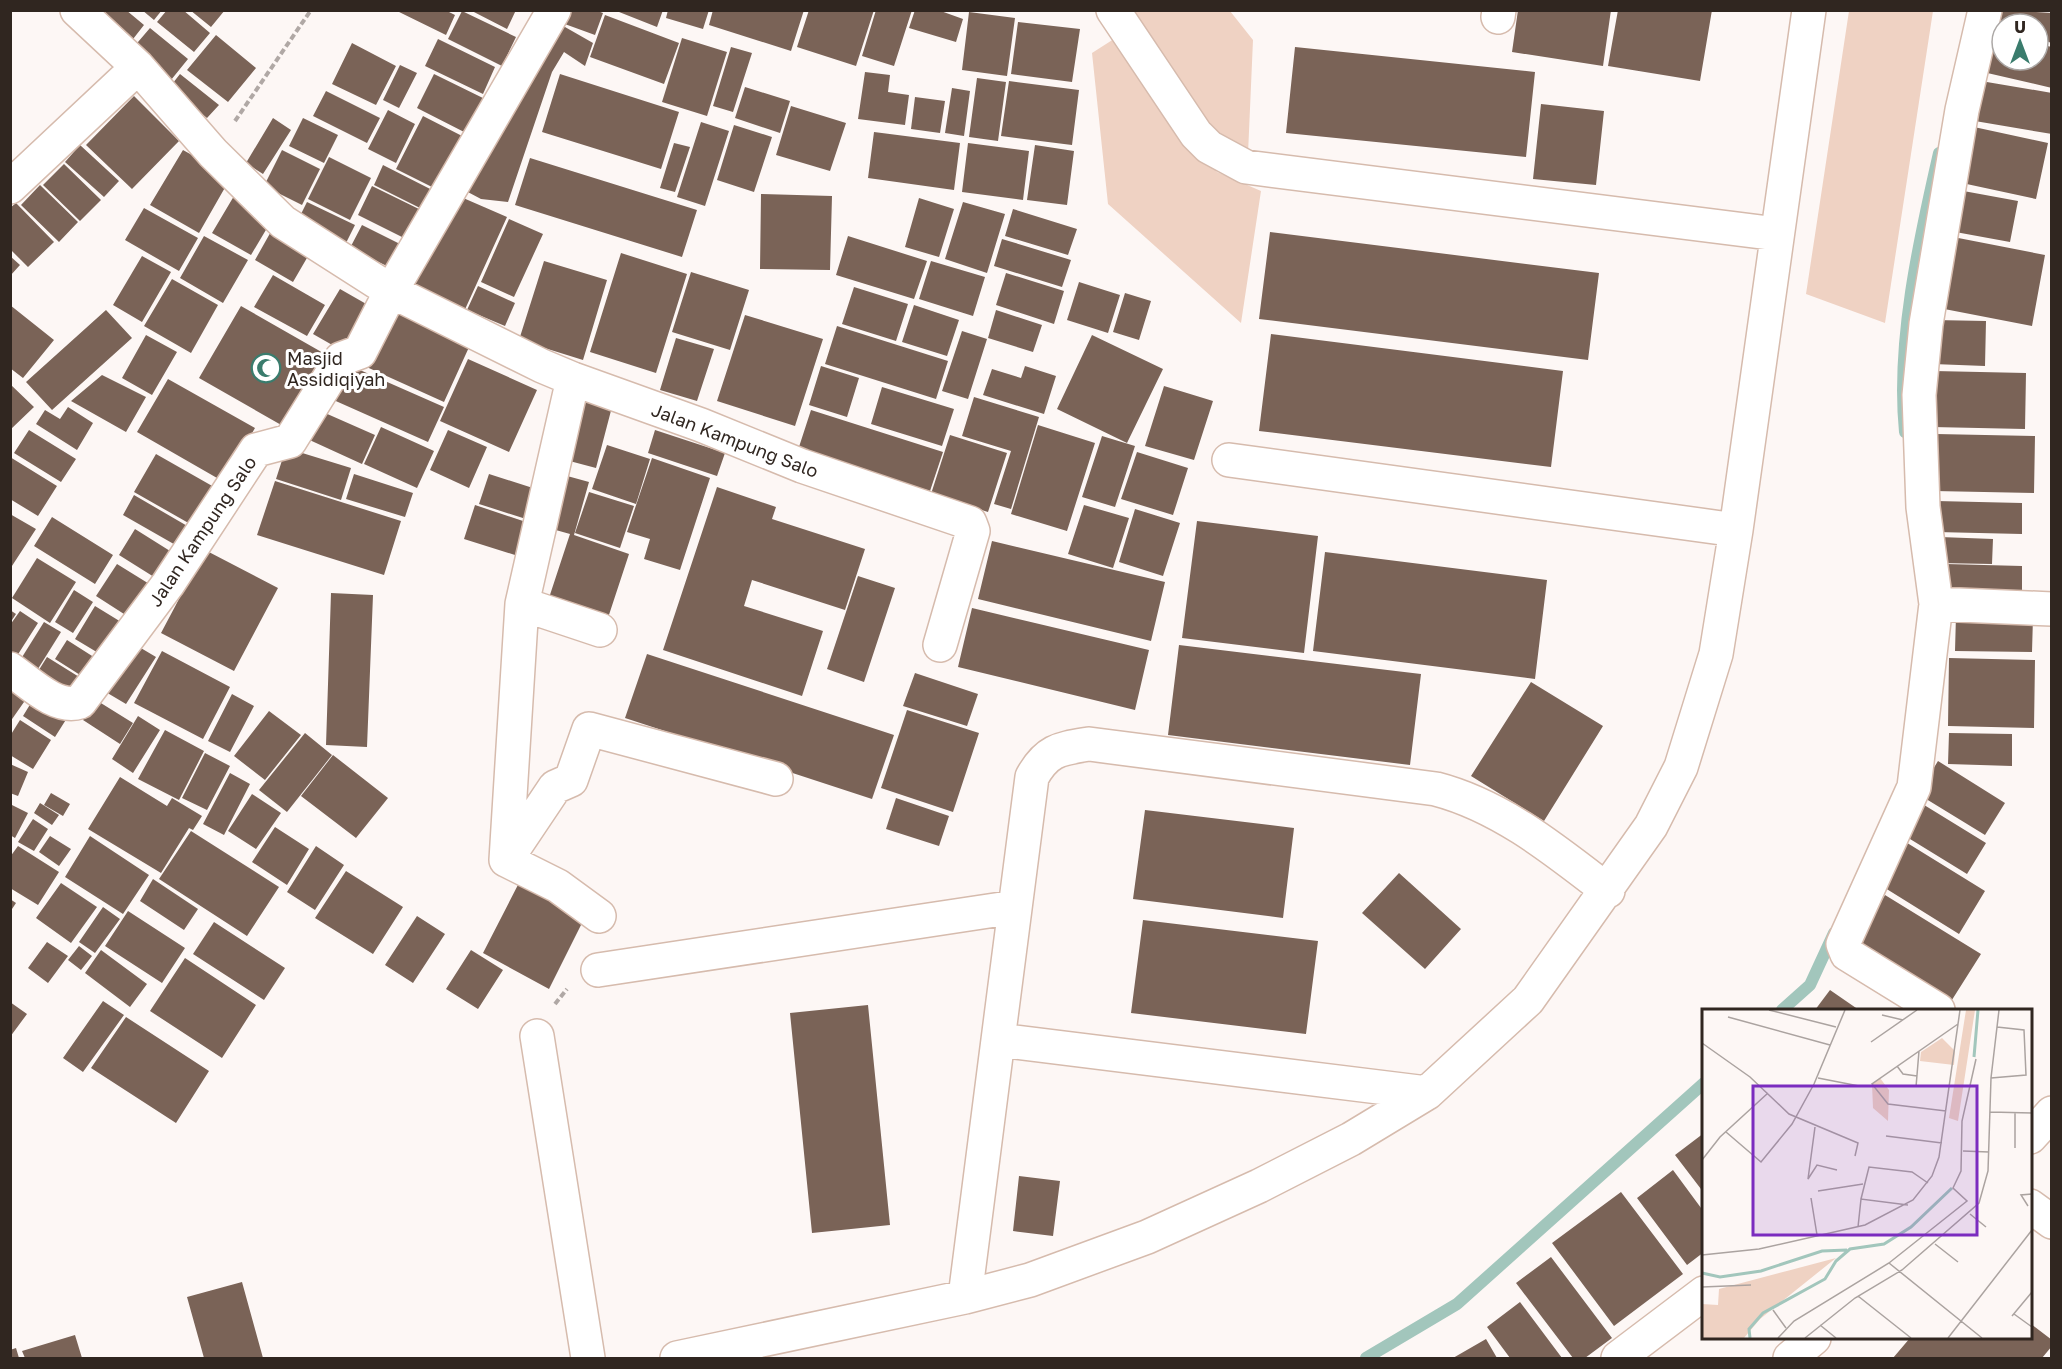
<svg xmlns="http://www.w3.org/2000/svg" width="2062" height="1369" viewBox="0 0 2062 1369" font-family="'Golos Text',sans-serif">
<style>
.green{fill:#efd2c3}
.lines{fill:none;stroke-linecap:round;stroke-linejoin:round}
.stream{stroke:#a2c6bc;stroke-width:12}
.building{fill:#7a6357}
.minor-casing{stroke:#d6bbad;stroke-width:36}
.path{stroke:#b0a8a5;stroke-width:4;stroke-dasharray:6 3;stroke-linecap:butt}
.minor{stroke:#fff;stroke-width:33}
.labels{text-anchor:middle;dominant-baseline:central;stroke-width:6;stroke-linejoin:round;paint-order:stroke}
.poi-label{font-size:18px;fill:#302620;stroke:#fff;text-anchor:start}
.street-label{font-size:18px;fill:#302620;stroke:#fff}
.inset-river{fill:none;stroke:#a2c6bc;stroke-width:3}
.inset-road{fill:none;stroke:#aba3a0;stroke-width:1.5}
.view{fill:#7b2cbf;fill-opacity:0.15;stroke:#7b2cbf;stroke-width:3}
.inset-edge{fill:none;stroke:#302620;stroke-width:3}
</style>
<rect width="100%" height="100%" fill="#fdf7f5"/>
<!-- green -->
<path class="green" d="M1114 11H1230L1253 40 1247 177Z
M1849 11H1933L1885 323 1806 294Z
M1117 37 1217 172 1261 191 1241 323 1108 204 1092 53Z"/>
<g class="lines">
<!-- stream -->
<path class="stream" d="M1905 432C1896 343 1919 240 1939 153
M1782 1010 1810 985 1834 933
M1366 1358 1457 1304 1704 1083"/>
</g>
<!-- building -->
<path class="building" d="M100 10H126L144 25 126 48Z
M142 10H162L154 20Z
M167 10H183L210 33 194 52 157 22Z
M190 10H225L211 27Z
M395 10H445L455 15 446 35Z
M470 10H516L507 29Z
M567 10H595L603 13 595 35 562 23Z
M614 10H663L657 27Z
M668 10H709L703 29 666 18Z
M713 10H804L791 51 709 25Z
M809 10H874L856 66 797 47Z
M876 10H912L894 66 862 56Z
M915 10H938L963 19 956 42 909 28Z
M1518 10H1611L1603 66 1512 52Z
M1618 10H1712L1700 81 1608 66Z
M2001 10 2052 13V43L2038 39V24H2002V29L1996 27Z
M462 11 516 37 502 66 448 39Z
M969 12 1015 18 1007 76 962 70Z
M605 15 679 43 664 84 590 57Z
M1018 22 1080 29 1072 82 1011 74Z
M558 23 593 43 585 66 564 52 552 72 508 202 481 199 464 190Z
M150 28 188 59 171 80 132 49Z
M1993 33 2002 36V60H2038V44L2052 47V88L1983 72Z
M216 35 256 68 228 102 187 70Z
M682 38 727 52 707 116 662 102Z
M438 39 495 67 483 94 425 66Z
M352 43 396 66 376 105 332 84Z
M731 47 752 53 733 112 713 106Z
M1295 47 1535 72 1526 157 1286 133Z
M400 65 417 73 399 108 383 100Z
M865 72 890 75 888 92 909 95 905 125 858 119Z
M180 74 219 105 207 118 169 88Z
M434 74 487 100 470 135 417 108Z
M560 74 679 112 661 169 542 132Z
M977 78 1006 82 998 141 969 137Z
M1975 80 2052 93V134L1969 120Z
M1009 81 1079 90 1072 145 1001 136Z
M745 87 790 101 780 133 735 118Z
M952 88 970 91 964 136 945 133Z
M326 91 380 118 367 143 313 116Z
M134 96 179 141 132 189 86 145Z
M915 97 945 101 940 133 911 129Z
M1541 104 1604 111 1596 185 1533 179Z
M791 106 846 123 830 171 776 155Z
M388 110 415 124 396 163 368 149Z
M423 116 466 138 440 191 396 169Z
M273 118 291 130 263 174 246 163Z
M303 118 338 135 324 163 289 146Z
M701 122 729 131 705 206 677 197Z
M734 125 772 137 754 192 717 180Z
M1974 127 2048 143 2036 199 1962 183Z
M874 132 960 143 954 190 868 178Z
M674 143 690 147 675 192 660 188Z
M968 143 1029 151 1023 200 962 192Z
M80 145 119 181 104 197 65 162Z
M1035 145 1074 151 1067 205 1027 200Z
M183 150 231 177 199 233 150 205Z
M282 150 320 169 302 205 264 186Z
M329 157 371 178 350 220 308 199Z
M530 158 697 210 682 257 515 205Z
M64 164 101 200 80 221 43 185Z
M383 165 440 194 430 213 374 185Z
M40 185 78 222 59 242 21 205Z
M372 186 425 212 410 241 358 215Z
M1958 190 2018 201 2010 242 1950 231Z
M454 194 507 217 462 316 410 292Z
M761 194 832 196 830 270 760 269Z
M234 196 273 218 251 255 212 233Z
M919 198 954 209 939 257 905 247Z
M307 202 355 225 346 243 298 220Z
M963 202 1005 214 987 273 945 259Z
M16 203 54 242 28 267 10 249V208Z
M144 208 198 238 179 271 125 240Z
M1013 209 1077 229 1068 255 1005 236Z
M509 219 543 234 514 297 481 282Z
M362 225 404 246 393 269 350 248Z
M273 228 311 251 293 282 255 260Z
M1270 232 1599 273 1588 360 1259 319Z
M204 236 248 260 223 303 180 278Z
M848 236 927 261 914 299 836 275Z
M1948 236 2045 255 2032 326 1934 307Z
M1002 239 1071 260 1062 287 994 266Z
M621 253 687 274 656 373 590 352Z
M10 256 20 265 10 276Z
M142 256 171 272 142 322 113 305Z
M544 261 607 280 583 360 519 340Z
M931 261 985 277 973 316 919 299Z
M691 272 749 290 730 350 672 332Z
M1006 273 1064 291 1054 324 996 305Z
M273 275 325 305 307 336 254 307Z
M172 279 218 305 191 353 144 326Z
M1079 282 1120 295 1108 333 1067 320Z
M478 286 515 303 505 326 467 310Z
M854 287 908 304 896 341 842 324Z
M340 289 375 309 348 354 313 334Z
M1125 293 1151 301 1139 340 1113 332Z
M10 305 54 340 23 378 10 368Z
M914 305 959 320 947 356 902 342Z
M241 306 332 358 290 430 199 378Z
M385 308 470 345 444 402 360 364Z
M106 310 132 338 52 410 26 382Z
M996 310 1042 325 1033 352 988 338Z
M745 315 823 339 795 426 717 401Z
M1934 320 1986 321 1985 366 1933 364Z
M837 326 948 361 936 399 825 364Z
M962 331 987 339 968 399 942 391Z
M1271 334 1563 371 1551 467 1259 431Z
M146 335 177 352 152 395 122 378Z
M1092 335 1163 369 1127 443 1057 409Z
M676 338 714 349 697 401 660 390Z
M468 359 537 390 509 452 440 421Z
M344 363 444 407 428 442 329 398Z
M821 366 859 378 847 417 809 405Z
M1025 366 1056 376 1044 414 983 395 992 369 1021 378Z
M1934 371 2026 373 2025 429 1932 427Z
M102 375 146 397 126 432 71 401Z
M168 379 255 428 224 482 137 432Z
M10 384 34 407 10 430Z
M1164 386 1213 401 1194 460 1145 446Z
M882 387 954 409 942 446 871 424Z
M579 394 613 403 596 468 562 459Z
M974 397 1039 417 1011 509 994 504 1011 451 962 436Z
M68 407 93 423 77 450 36 424 45 410 60 419Z
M316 409 375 435 362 464 303 437Z
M811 410 943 452 930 491 798 450Z
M1038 425 1095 443 1067 531 1011 514Z
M381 427 434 451 417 488 364 464Z
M29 430 76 459 61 482 14 453Z
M448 430 487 447 469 488 430 470Z
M655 430 725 453 717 476 648 453Z
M1936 434 2035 436 2034 493 1934 491Z
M950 435 1007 453 988 512 931 494Z
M1102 436 1135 446 1115 507 1082 497Z
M607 445 650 459 636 504 592 489Z
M286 448 351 468 341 500 276 479Z
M1137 452 1188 468 1173 515 1121 499Z
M156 454 214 487 192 525 134 492Z
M10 457 57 486 38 516 10 499Z
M652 458 710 478 680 570 644 559 650 539 627 532Z
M354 474 413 493 405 517 346 499Z
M489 474 536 489 526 519 479 504Z
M560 474 589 482 574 535 629 554 604 630 545 610 570 534 545 527Z
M275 481 401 521 384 575 257 535Z
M717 487 776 507 772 519 865 549 845 610 752 580 744 606 823 631 802 696 663 650Z
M589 492 634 506 620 548 575 533Z
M134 495 189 527 179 547 123 515Z
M1936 501 2022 503V534L1936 532Z
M475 505 526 522 515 555 464 539Z
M1084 505 1129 518 1113 568 1068 554Z
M1135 509 1180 523 1163 576 1119 562Z
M10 514 36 529 10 569Z
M52 517 113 555 95 584 34 546Z
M1197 521 1318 536 1304 653 1182 638Z
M135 529 178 556 162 582 119 555Z
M1940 537 1993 539 1992 564 1939 563Z
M992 541 1165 582 1151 641 978 599Z
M205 550 278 588 234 671 161 633Z
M1325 552 1547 580 1535 679 1313 651Z
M37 558 76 582 50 623 12 598Z
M117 564 159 590 138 623 96 596Z
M1946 564 2022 566V602L1944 600Z
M858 576 895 588 864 682 827 669Z
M74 590 93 602 73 633 55 622Z
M331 593 373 595 367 747 326 745Z
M95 606 126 625 105 657 75 639Z
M972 608 1149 650 1135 710 958 667Z
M10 610 16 614 10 623Z
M20 611 38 623 15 659 10 657V625Z
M1956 615 2033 617 2032 652 1955 651Z
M44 622 61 632 36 672 19 662Z
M67 640 100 661 88 680 55 659Z
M129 641 156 657 126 704 99 688Z
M1179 645 1421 674 1410 765 1168 735Z
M162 651 230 687 203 739 134 703Z
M647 654 894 735 872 799 625 718Z
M47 657 84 680 74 696 37 673Z
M1949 658 2035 660 2034 728 1948 726Z
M915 673 978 694 967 726 903 706Z
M10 678 31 692 10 722Z
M1531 682 1603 726 1544 821 1471 776Z
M232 694 254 706 230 752 208 741Z
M34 698 67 718 55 737 23 716Z
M96 700 133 723 120 744 83 720Z
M907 710 979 733 953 812 881 788Z
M269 711 301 735 265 780 234 756Z
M138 716 160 730 133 773 112 759Z
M20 720 51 740 33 769 10 755V736Z
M165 730 204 751 179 800 138 779Z
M305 733 332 755 287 812 259 790Z
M1949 733 2012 734V766L1948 764Z
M205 753 230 766 207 810 182 798Z
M333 755 388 798 356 838 301 796Z
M1938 761 2005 803 1985 835 1918 794Z
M10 764 28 772 18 796 10 793Z
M230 773 250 784 224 835 203 824Z
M120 777 167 806 172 798 202 816 193 830 189 828 161 873 88 829Z
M51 793 70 804 63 816 44 805Z
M252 794 281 813 256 849 228 831Z
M896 798 949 816 939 846 886 829Z
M1916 800 1986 843 1967 874 1897 831Z
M40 803 59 815 52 825 34 813Z
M10 804 28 813 15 838 10 835Z
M1145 810 1294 828 1283 918 1133 899Z
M33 819 48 829 34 851 18 842Z
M275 827 309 849 287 885 252 862Z
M191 831 279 887 247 936 159 879Z
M50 836 71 849 59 866 39 852Z
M90 836 149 875 123 914 65 877Z
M1904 841 1985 891 1959 934 1877 883Z
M18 846 59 872 38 905 10 888V857Z
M316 846 344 865 315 910 287 892Z
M346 871 403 907 373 954 315 918Z
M1399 873 1461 929 1425 969 1362 913Z
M522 877 587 913 549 989 483 953Z
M153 879 198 909 184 930 140 901Z
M61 883 97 907 71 943 36 918Z
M1885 895 1981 954 1950 1003 1854 944Z
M10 899 16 903 10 912Z
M103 907 120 919 95 953 79 942Z
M128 911 185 948 162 983 105 946Z
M417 916 445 934 413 983 385 965Z
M1143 920 1318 941 1306 1034 1131 1013Z
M214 922 285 968 264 1000 193 954Z
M47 942 68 956 48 983 28 968Z
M79 946 92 956 81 970 68 960Z
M101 950 147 984 130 1007 85 973Z
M471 950 503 970 478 1009 446 989Z
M185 958 256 1005 222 1058 150 1011Z
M1830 990 1859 1010H1815Z
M103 1001 124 1015 83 1072 63 1058Z
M10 1002 27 1014 10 1037Z
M868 1005 890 1225 812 1233 790 1013Z
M126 1017 209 1071 176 1123 91 1068Z
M1704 1133V1193L1675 1155Z
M1673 1170 1704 1212V1252L1687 1265 1637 1198Z
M1019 1176 1060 1181 1053 1236 1013 1231Z
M1621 1192 1683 1274 1614 1326 1552 1243Z
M1551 1257 1612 1338 1585 1358H1573L1516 1283Z
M242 1282 263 1358H204L187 1297Z
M1520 1302 1562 1358H1510L1487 1327Z
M2031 1324 2052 1340V1346L2042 1358H1893L1910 1338H2031Z
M75 1335 82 1358H25L22 1351Z
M1486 1339 1497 1358H1453Z
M16 1348 19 1358H10V1350Z"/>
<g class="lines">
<!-- minor casing -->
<g class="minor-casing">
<path id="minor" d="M77 10 138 67 213 153 283 222 391 291 542 366 573 379 701 425 802 466 970 523 973 531 940 645
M1113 10 1196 134 1209 147 1246 167 1777 234
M1498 17 1499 10
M10 187 138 67
M573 379 522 604 506 860 555 787 571 780 589 729 776 779
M1229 460 1736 530
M522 604 600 630
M1936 604 2052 609
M10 669C29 682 56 710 80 702L168 584 256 450 290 441 341 359 360 352 391 291 554 10
M506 860 558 886 599 916
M598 970 1015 907
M1938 1010 1847 954 1843 944 1914 787 1936 604 1923 507 1919 395 1926 324 1962 110 1985 10
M537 1036 588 1358
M998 1040 1032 777C1047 750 1059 749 1089 744L1436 789C1501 806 1555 850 1608 891
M2030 1137 2052 1113
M2030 1206 2052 1222
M965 1297 998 1040 1427 1093
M677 1358 965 1297 1030 1280 1147 1237 1259 1186 1351 1139 1427 1093 1528 1000 1651 826 1681 767 1716 654 1736 530 1809 10
M1618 1358 1704 1293
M1790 1358 1814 1338"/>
</g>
<!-- path -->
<path class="path" d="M235 121 311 10
M555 1004 567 989"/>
<!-- minor -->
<use href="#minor" class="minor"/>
</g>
<!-- icons -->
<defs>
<g id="mosque-ring" transform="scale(1.5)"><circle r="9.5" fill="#fff" stroke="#3a7c6d" stroke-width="1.5"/><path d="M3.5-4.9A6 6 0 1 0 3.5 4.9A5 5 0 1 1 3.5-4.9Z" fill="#3a7c6d"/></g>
</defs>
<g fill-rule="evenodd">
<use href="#mosque-ring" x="266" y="368"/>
</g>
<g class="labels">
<!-- poi labels -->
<g class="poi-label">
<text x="287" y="358">Masjid<tspan x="287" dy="21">Assidiqiyah</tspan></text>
</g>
<!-- street labels -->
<g class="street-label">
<text transform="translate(735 440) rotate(21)">Jalan Kampung Salo</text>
<text transform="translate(202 531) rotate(-56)">Jalan Kampung Salo</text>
</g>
</g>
<!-- overview -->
<g transform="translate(1702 1009)">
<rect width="330" height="330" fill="#fdf7f5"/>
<path d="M264 1H273L256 112 247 109ZM240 29 253 42 252 56 218 52 219 43ZM178 69 187 81 186 112 171 99 170 75ZM134 249 58 310 42 329H0V295L16 296 17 280Z" fill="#efd2c3"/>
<path class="inset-river" d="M272 48 276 1M0 264 18 268 59 262 120 242 145 241M48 329 47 320 61 304 123 270 134 252 148 240 182 235 209 218 250 179"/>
<path class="inset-road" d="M67 1 134 18M180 6 201 11M26 8 128 36M169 33 215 1M0 34 48 68 87 105 156 134 153 147M195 57 201 65 215 67M116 69 157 77M289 69 324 66 322 21 295 18M214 78 217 42M244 102 186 95 170 75 256 15M288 103 330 104M313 104V139M113 118 106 170 115 156 135 161M24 123 59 153 90 115 112 75 143 1M184 127 240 134M261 142 287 143M0 151 18 128 66 84M116 182 161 175M109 189 115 226M159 190 167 158 210 163 226 174M326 197 319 186 330 185M268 205 284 218M156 218 159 190 206 196M233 235 256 253M0 246 57 240 163 216 211 191 230 167 237 148 258 1M187 254 280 329M0 278 49 276M156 287 209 329M71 301 84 319M312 305 330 318M310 307 330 283M118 316 134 329M76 329 92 312 187 254 265 192 251 179 259 162 260 112 274 50M103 329 153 289 200 261 277 194 286 162 289 69 297 1M246 329 330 221"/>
<path class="view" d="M51 77H275V226H51Z"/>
<rect width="330" height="330" class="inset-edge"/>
</g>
<!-- border -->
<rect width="2062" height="1369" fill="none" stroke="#302620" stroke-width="24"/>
<!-- north arrow -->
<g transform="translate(2020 42)"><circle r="28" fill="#ffffff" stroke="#aca8a6" stroke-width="1.5"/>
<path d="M0-4.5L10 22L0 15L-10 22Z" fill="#3a7c6d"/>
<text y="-9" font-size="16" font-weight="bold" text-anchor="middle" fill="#302620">U</text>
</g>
</svg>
